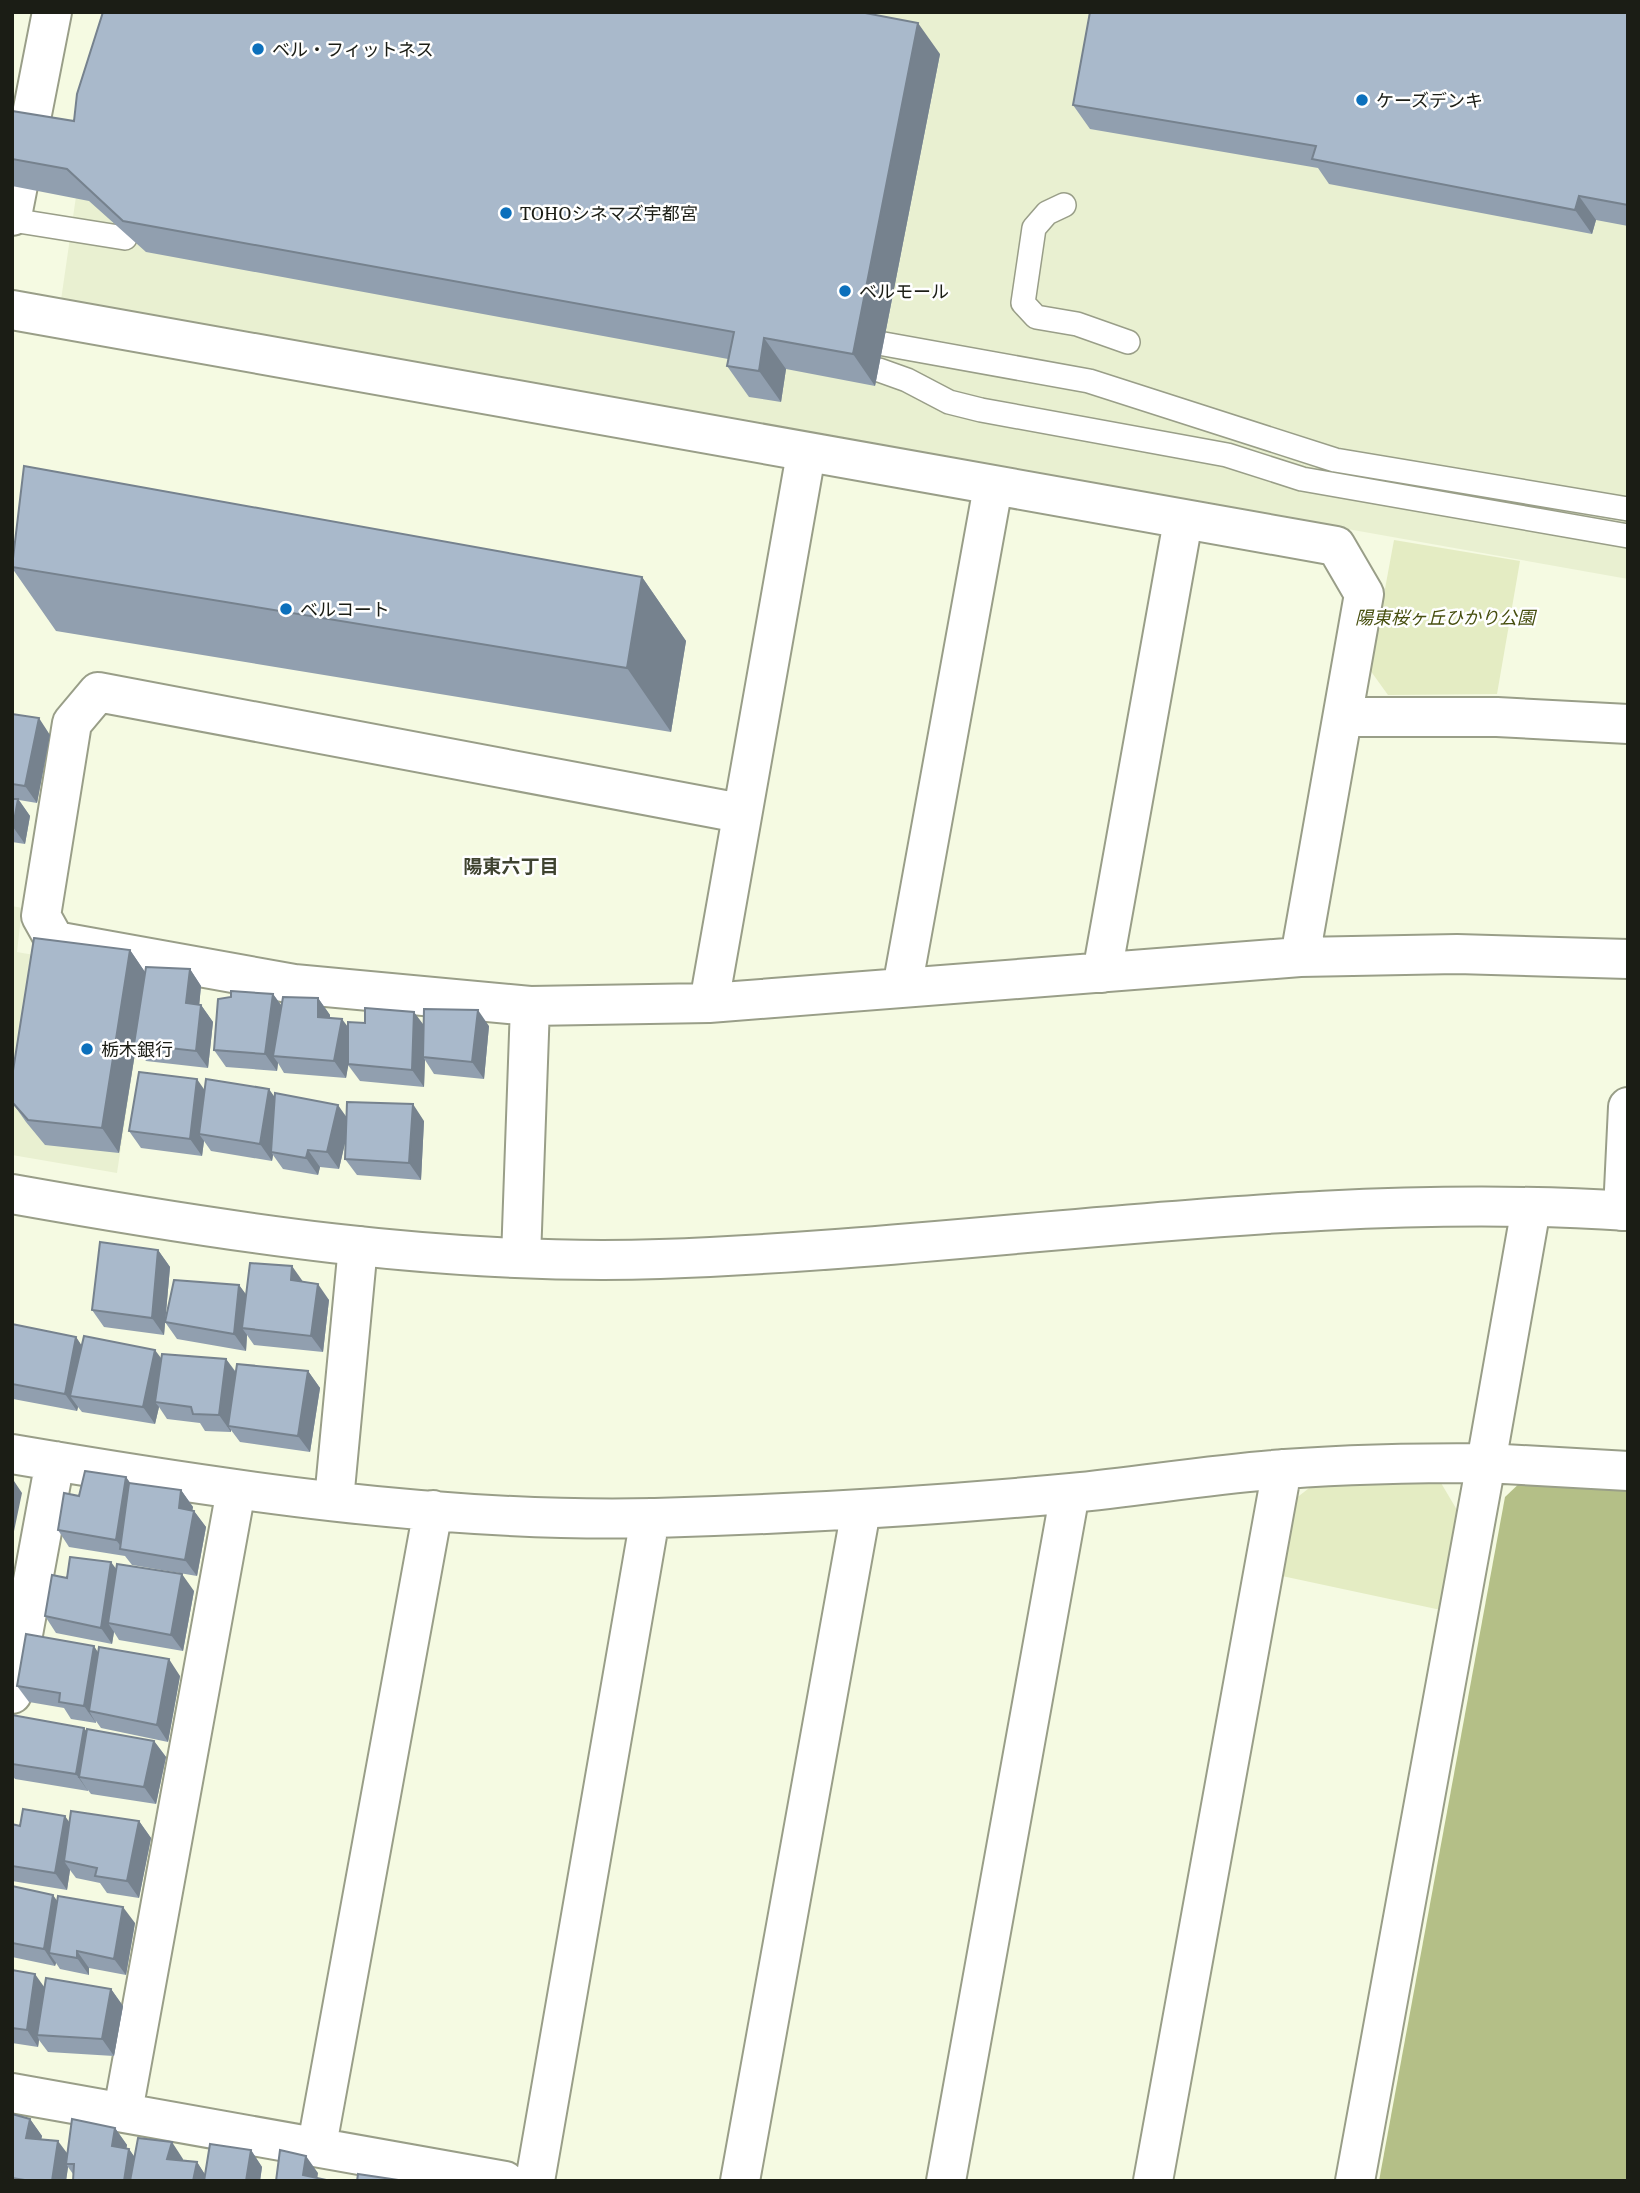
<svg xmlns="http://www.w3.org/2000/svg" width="1640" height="2193" viewBox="0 0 1640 2193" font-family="'Noto Serif','Noto Sans JP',serif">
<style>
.built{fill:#e9f0d1}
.green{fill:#e4ecc3}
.water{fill:#b4bf87}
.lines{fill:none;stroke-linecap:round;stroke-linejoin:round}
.lane-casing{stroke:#999e88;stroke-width:26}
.street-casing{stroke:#999e88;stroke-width:42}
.secondary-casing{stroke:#999e88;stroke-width:42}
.lane{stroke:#fff;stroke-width:23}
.street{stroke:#fff;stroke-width:38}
.secondary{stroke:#fff;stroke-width:38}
.wall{fill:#919faf}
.shaded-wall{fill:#76828e}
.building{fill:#a9b9cb;stroke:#76828e;stroke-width:2}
.poi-dot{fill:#0c70bc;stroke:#fff;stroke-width:2.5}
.labels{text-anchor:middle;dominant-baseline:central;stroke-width:5;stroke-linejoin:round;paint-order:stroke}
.poi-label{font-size:18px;fill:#1b1d15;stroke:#fff;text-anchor:start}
.park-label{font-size:18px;font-style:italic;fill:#474f0f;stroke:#fff}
.neighbourhood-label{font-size:19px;font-weight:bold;fill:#3f4330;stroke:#fff}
</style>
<rect width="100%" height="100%" fill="#f5fae2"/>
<!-- built -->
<path class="built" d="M108 12H1628V579L61 300 89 107Z
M12 906 22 908 17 952 147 975 117 1173 12 1155Z"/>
<!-- green -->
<path class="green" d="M1394 540 1520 561 1497 694 1388 695 1370 670Z
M1317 1482 1441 1483 1457 1510 1441 1610 1282 1576 1295 1499Z"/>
<!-- water -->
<path class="water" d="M1524 1479 1628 1484V2181H1379L1505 1497Z"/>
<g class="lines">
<!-- lane casing -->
<g class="lane-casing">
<path id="lane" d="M1064 205 1047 213 1034 228 1023 303 1036 317 1077 324 1128 342
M12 220 125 238
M884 344 1089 381 1335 460 1628 509
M879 370 907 380 949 402 981 410 1227 455 1302 479 1628 536"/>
</g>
<!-- street casing -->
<g class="street-casing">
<path id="street" d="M12 310 1336 546 1364 594 1300 957 1457 954 1628 959
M1343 717H1497L1628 724
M1102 973 1183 521
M902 988 993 487
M709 1003 806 454
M530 1006 294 984 55 941 41 916 72 723 98 692 740 813
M1623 1211 1628 1107
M521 1258 530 1006 709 1003 1300 957
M12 1454C224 1490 440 1523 655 1518 794 1514 933 1506 1071 1493 1142 1486 1214 1474 1285 1469 1352 1464 1419 1463 1486 1463L1531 1208
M334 1500 358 1246
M12 1694 55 1461
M12 2093 505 2181
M123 2111 236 1490
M317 2145 433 1510
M535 2181 650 1518
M740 2181 861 1510
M946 2181 1070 1493
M1153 2181 1282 1469
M1355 2181 1486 1463 1628 1471"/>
</g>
<!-- secondary casing -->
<g class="secondary-casing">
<path id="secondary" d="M12 216 52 12
M12 1194C226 1232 441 1266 660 1259 982 1248 1305 1190 1628 1211"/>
</g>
<!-- lane -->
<use href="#lane" class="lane"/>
<!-- street -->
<use href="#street" class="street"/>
<!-- secondary -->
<use href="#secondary" class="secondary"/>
</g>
<!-- wall -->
<path class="wall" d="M1628 12V226L1596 220 1592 234 1329 184 1318 168 1090 129 1073 105Z
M940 54 875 386 786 369 781 402 749 397 727 366 728 359 146 252 89 201 12 186V111L74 121Z
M12 561 642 577 686 641 671 732 56 631 12 568Z
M12 714 50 735 37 803 19 800 30 816 25 844 12 842Z
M130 950 145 972 190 969 201 986 199 1005H201L213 1022 208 1068 146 1061 136 1047 119 1153 45 1145 26 1122 12 1102Z
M273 994 282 1006 318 998 330 1015V1018L348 1027 424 1026H489L484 1079 434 1074 425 1060 424 1087 360 1081 348 1065 346 1078 284 1073 278 1063 277 1071 226 1067 214 1050Z
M205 1090 275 1097 347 1117 424 1121 421 1180 357 1175 345 1159 346 1138 339 1169 320 1167 318 1175 283 1169 273 1155 272 1161 211 1151 204 1141 202 1156 141 1148 129 1131Z
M158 1250 170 1267 164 1335 104 1327 92 1310Z
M303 1282 329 1300 323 1352 254 1345 247 1335 246 1351 177 1339 165 1322 239 1285 246 1295Z
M12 1324 76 1337 82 1346 161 1359H226L236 1372 308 1371 320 1388 310 1452 240 1442 231 1430V1432L205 1431 200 1423 167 1419 159 1407 155 1424 82 1412 78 1407 77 1411 13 1399Z
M126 1477 130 1483 181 1490 193 1507 192 1510 194 1511 206 1527 197 1576 132 1565 125 1556 69 1547 58 1530 79 1496Z
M116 1569 194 1591 183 1651 119 1640 114 1632 112 1644 56 1633 45 1616 67 1578Z
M98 1653 180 1676 168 1742 101 1728 96 1721V1723L71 1719 64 1708 29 1702 17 1686Z
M84 1728 86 1731 154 1741 166 1757 156 1804 91 1794 88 1790V1791L15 1779 12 1775V1764Z
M139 1821 151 1838 139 1898 107 1893 100 1883 76 1878 70 1870 67 1890 12 1881V1824L20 1826 70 1822Z
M12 1886 57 1901 135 1923 126 1975 89 1968V1975L60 1969 56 1963 55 1966 12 1957Z
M12 1970 44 1987 111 1989 123 2006 114 2056 48 2052 39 2040 38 2047 12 2043Z
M12 2114 30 2119 42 2136 41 2139 67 2153 115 2128 127 2145 126 2149H129L134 2157 183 2159V2161L197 2162 205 2175 251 2150 262 2167 260 2181H73V2174L68 2167 66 2181H12Z"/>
<!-- shaded-wall -->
<path class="shaded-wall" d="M918 23 940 54 875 386 853 354Z
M1579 196 1596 220 1592 234 1575 210Z
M764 338 786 369 781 402 759 371Z
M642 577 686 641 671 732 627 668Z
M39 718 50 735 37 803 25 786Z
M18 799 30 816 25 844 13 827Z
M130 950 147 975 134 1044 136 1047 119 1153 102 1128Z
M190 969 201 986 198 1019 186 1003Z
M273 994 285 1011 273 1056 278 1063 277 1071 265 1054Z
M318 998 330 1015V1034L318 1017Z
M201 1005 213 1022 208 1068 196 1051Z
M478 1010 489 1026 484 1079 472 1062Z
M414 1012 426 1028 423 1057 425 1060 424 1087 412 1070Z
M342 1019 354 1035 346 1078 334 1061Z
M197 1079 208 1095 199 1134 204 1141 202 1156 190 1139Z
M269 1089 281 1106 271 1152 273 1155 272 1161 260 1144Z
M413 1104 424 1121 421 1180 409 1163Z
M338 1105 350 1122 339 1169 327 1152Z
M308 1150 320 1167 318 1175 306 1158Z
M158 1250 170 1267 164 1335 152 1318Z
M292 1266 304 1283 291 1280Z
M318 1284 329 1300 323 1352 311 1336Z
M239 1285 251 1301 242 1328 247 1335 246 1351 234 1334Z
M76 1337 87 1354 70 1396 78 1407 77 1411 65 1394Z
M155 1350 167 1366 155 1402 159 1407 155 1424 143 1407Z
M226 1359 238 1376 228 1426 231 1430V1432L219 1415Z
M308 1371 320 1388 310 1452 298 1436Z
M12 1477 14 1481 22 1493 13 1536 12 1534Z
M126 1477 138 1494 123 1549 116 1540Z
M181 1490 193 1507 190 1525 179 1508Z
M194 1511 206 1527 197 1576 185 1560Z
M111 1562 123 1578 108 1623 114 1632 112 1644 101 1628Z
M182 1574 194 1591 183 1651 171 1635Z
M94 1646 105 1663 89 1711 96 1723 84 1706Z
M169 1659 180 1676 168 1742 157 1725Z
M84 1728 96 1745 79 1777 88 1791 76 1774Z
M154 1741 166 1757 156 1804 144 1787Z
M65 1816 77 1833 64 1861 70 1870 67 1890 55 1873Z
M139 1821 151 1838 139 1898 127 1881Z
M53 1895 65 1912 49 1953 56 1963 55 1966 44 1949Z
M123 1907 135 1923 126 1975 114 1959Z
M77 1951 89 1968V1975L77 1958Z
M35 1974 47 1991 37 2035 39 2040 38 2047 27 2030Z
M111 1989 123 2006 114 2056 102 2039Z
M30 2119 42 2136 38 2154 26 2138Z
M115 2128 127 2145 124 2163 112 2146Z
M58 2141 70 2157 66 2164 68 2167 66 2181H52Z
M172 2142 183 2159 179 2176 167 2159Z
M129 2149 141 2166 138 2181H124Z
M251 2150 262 2167 260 2181H246Z
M306 2156 318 2173 317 2181 303 2175Z
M197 2162 208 2179V2181H193Z"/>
<!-- building -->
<path class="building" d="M103 12H860L918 23 853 354 764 338 759 371 727 366 734 332 123 221 67 169 12 159V111L74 121 77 94Z
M1090 12H1628V205L1579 196 1575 210 1312 159 1316 146 1073 105Z
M24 466 642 577 627 668 12 567Z
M12 714 39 718 25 786 12 784Z
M12 799H18L13 827H12Z
M34 938 130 950 102 1128 28 1120 12 1102V1077Z
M146 967 190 969 186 1003 201 1005 196 1051 134 1044Z
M231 991 273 994 265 1054 214 1050 218 999 231 997Z
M283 997 318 998V1017L342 1019 334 1061 273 1056Z
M365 1008 414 1012 412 1070 348 1064V1022L365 1023Z
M424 1009 478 1010 472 1062 423 1057Z
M139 1072 197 1079 190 1139 129 1131Z
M206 1079 269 1089 260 1144 199 1134Z
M275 1093 338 1105 327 1152 308 1150 306 1158 271 1152Z
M347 1102 413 1104 409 1163 345 1159Z
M100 1242 158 1250 152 1318 92 1310Z
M250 1263 292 1266 291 1280 318 1284 311 1336 242 1328Z
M174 1280 239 1285 234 1334 165 1322Z
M12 1324 76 1337 65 1394 12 1384Z
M84 1336 155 1350 143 1407 70 1396Z
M162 1354 226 1359 219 1415 193 1414 191 1407 155 1402Z
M237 1364 308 1371 298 1436 228 1426Z
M85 1471 126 1477 116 1540 58 1530 64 1493 79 1496Z
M129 1483 181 1490 179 1508 194 1511 185 1560 120 1549Z
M70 1557 111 1562 101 1628 45 1616 52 1575 67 1578Z
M117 1564 182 1574 171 1635 108 1623Z
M26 1634 94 1646 84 1706 59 1702 60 1693 17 1686Z
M99 1647 169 1659 157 1725 89 1711Z
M12 1715 84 1728 76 1774 12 1764Z
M87 1729 154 1741 144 1787 79 1777Z
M23 1809 65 1816 55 1873 12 1866V1824L20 1826Z
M71 1811 139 1821 127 1881 95 1876 97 1868 64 1861Z
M12 1886 53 1895 44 1949 12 1943Z
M58 1896 123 1907 114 1959 77 1951V1958L49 1953Z
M12 1970 35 1974 27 2030 12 2028Z
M46 1978 111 1989 102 2039 37 2035Z
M12 2114 30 2119 26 2138 58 2141 52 2181H31L12 2178Z
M72 2119 115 2128 112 2146 129 2149 124 2181H73L74 2164H66Z
M138 2138 172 2142 167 2159 197 2162 193 2181H130Z
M210 2144 251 2150 246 2181H204Z
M280 2150 306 2156 303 2175 331 2181H276Z
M358 2174 405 2181H357Z"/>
<!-- markers -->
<g class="poi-dot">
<circle cx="258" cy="49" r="7"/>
<circle cx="1362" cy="100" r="7"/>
<circle cx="506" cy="213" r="7"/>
<circle cx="845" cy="291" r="7"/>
<circle cx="286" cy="609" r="7"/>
<circle cx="87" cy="1049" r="7"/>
</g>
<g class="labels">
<!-- poi labels -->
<g class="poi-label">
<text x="272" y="49">ベル・フィットネス</text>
<text x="1376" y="100">ケーズデンキ</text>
<text x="520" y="213">TOHOシネマズ宇都宮</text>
<text x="859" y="291">ベルモール</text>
<text x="300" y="609">ベルコート</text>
<text x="101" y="1049">栃木銀行</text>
</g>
<!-- park labels -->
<g class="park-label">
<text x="1445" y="617">陽東桜ヶ丘ひかり公園</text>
</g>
<!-- neighbourhood labels -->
<g class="neighbourhood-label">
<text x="511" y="866">陽東六丁目</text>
</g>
</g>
<!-- border -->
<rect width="1640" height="2193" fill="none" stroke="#1b1d15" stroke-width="28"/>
</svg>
